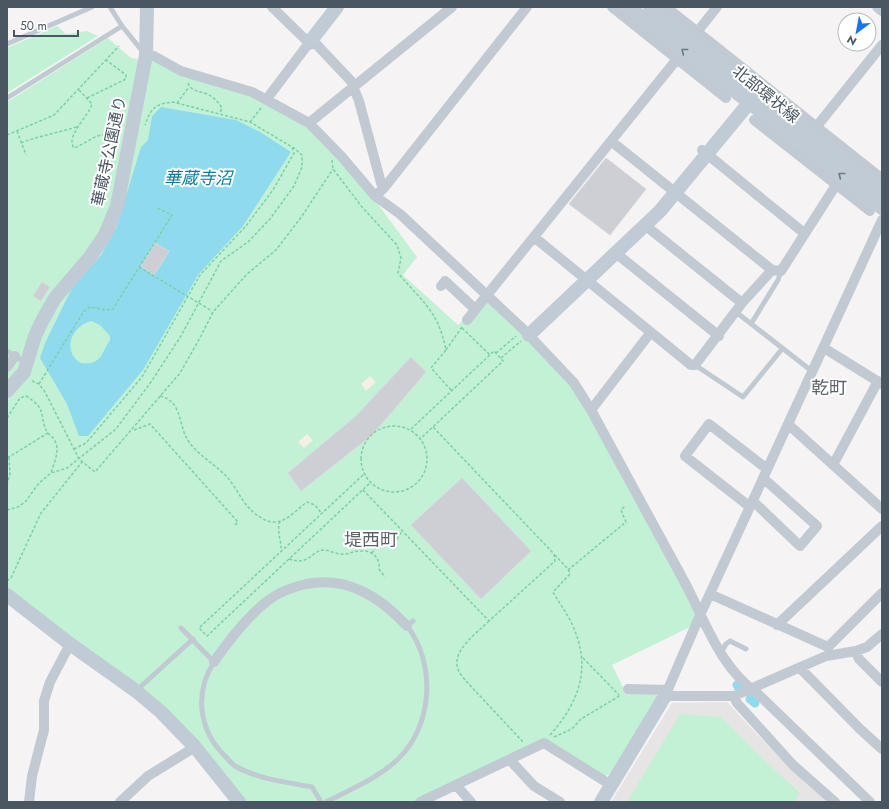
<svg xmlns="http://www.w3.org/2000/svg" width="889" height="809" viewBox="0 0 889 809" font-family="Jost,'Noto Sans JP',sans-serif">
<style>
.education{fill:#e6e4e5}
.green{fill:#c3f1d5}
.sand{fill:#f5f0e5}
.water{fill:#90daee;fill-rule:evenodd}
.lines{fill:none;stroke-linecap:round;stroke-linejoin:round}
.canal{stroke:#90daee;stroke-width:9}
.building{fill:#cdcfd5;stroke:#d7d9de}
.path{stroke:#7ad0a6;stroke-width:1.5;stroke-dasharray:3 2;stroke-linecap:butt}
.lane{stroke:#c1cad2;stroke-width:5}
.street{stroke:#c1cad2;stroke-width:10}
.secondary{stroke:#c1cbd6;stroke-width:14}
.oneway{stroke:#6e7984}
.labels{text-anchor:middle;dominant-baseline:central;stroke-width:4;stroke-linejoin:round;paint-order:stroke}
.street-label{font-size:16px;fill:#4a5661;stroke:#fff}
.water-label{font-size:17px;font-style:italic;fill:#0c7c9b;stroke:#fff}
.quarter-label{font-size:18px;fill:#5f6368;stroke:#fff}
</style>
<rect width="100%" height="100%" fill="#f5f3f3"/>
<!-- education -->
<path class="education" d="M727 702 787 766 829 802H611L672 703Z"/>
<!-- green -->
<path class="green" d="M57 26 66 34 87 31 98 36 7 93V48Z
M108 38 131 58 155 61 245 93 312 129 374 199 417 257 403 275 458 325 486 299 532 343 575 389 698 611 690 627 612 665 626 693H657L658 696 610 774 605 776 544 739 413 802H246L219 768 32 606 7 588V102Z
M680 714 721 717 770 766 800 793 794 802H627Z"/>
<!-- sand -->
<path class="sand" d="M370 376 376 382 366 391 361 384Z
M307 434 313 440 304 448 298 442Z"/>
<!-- water -->
<path class="water" d="M161 107 236 120 260 132 291 152 243 226 198 275 143 370 88 436H79L67 404 40 358 45 343 72 288 101 255 116 228 141 147 148 140 152 116ZM92 321 101 326 110 336V340C100 355 102 365 81 363 61 351 72 325 92 321Z"/>
<g class="lines">
<!-- canal -->
<path class="canal" d="M737 685 739 688
M750 699 755 703"/>
</g>
<!-- building -->
<path class="building" d="M606 158 646 189 610 235 569 204Z
M155 243 169 251 154 275 141 266Z
M42 282 50 287 41 301 33 296Z
M411 357 426 372 372 435 301 491 288 473 356 416Z
M462 478 531 551 481 599 411 525Z"/>
<g class="lines">
<!-- path -->
<path class="path" d="M188 83C191 92 200 91 207 94 214 97 218 102 222 108L220 113
M79 90 92 104C89 116 65 136 74 148 90 142 101 127 119 139
M87 98 126 79V75L106 60
M177 103 189 87
M250 122 261 108
M17 131 26 155
M7 135 54 115 119 46
M21 143C40 135 60 133 79 126
M332 160 333 169 362 207 397 245 401 258 398 273C422 302 438 310 446 350L431 368 452 391
M139 267 212 311
M462 328 490 355
M446 350 462 327
M496 353 516 336
M501 358 521 341
M32 381 39 384 45 392 79 459 95 472 180 373 201 336 213 312 247 274 276 250 302 216 333 169
M39 384 84 311 90 307 106 310 113 309 172 215 157 208
M160 396C183 401 178 427 189 442 199 456 216 465 227 477 236 487 241 500 250 509 256 515 265 522 274 522 287 522 297 509 307 502L315 505 322 514
M7 418 20 398 26 396C48 410 38 413 47 432 49 435 52 436 54 439 61 450 54 462 51 473
M361 459a33 33 0 1 1 66 0a33 33 0 1 1-66 0Z
M411 429 494 351 503 361 420 439
M134 430 150 424 238 522 234 526
M74 449 86 443 142 377 200 275 246 226 273 190 294 153 292 147 250 122 173 102C155 104 151 108 145 125
M7 457H9L48 433
M363 475 199 628 207 636 370 483
M7 485 10 474 9 457
M363 490 489 621 555 561 554 554 433 427
M7 510 18 507 26 501 39 483 51 473 67 468 116 429 151 382 181 336 221 261 248 242 270 219 294 186 302 167V155L293 147
M280 521C276 533 282 540 281 552
M372 553 377 545 397 539 402 531
M289 559C310 566 311 551 323 550 330 550 335 554 341 554 348 555 353 551 360 551 372 550 380 557 379 569L385 577
M568 570 626 522 621 510 625 506
M7 581 11 578 41 513 82 462
M489 621C478 632 451 651 458 669 459 673 463 677 465 680L524 743
M583 658 619 695
M550 735C580 701 592 667 572 624 567 613 559 603 553 592L570 574 568 569 555 555
M554 737 572 729 581 719 621 695"/>
<!-- lane -->
<path class="lane" d="M110 7 122 26 143 52
M7 44 92 7
M7 98 122 26
M736 312 813 372
M751 324 778 280 781 271
M7 351 26 363
M695 365 743 397 782 349
M181 628 214 662C194 693 199 730 224 755 227 758 231 763 235 766 257 779 287 782 312 787L321 802
M721 653 726 644 730 641 746 649
M137 690 193 639
M326 802C351 789 379 778 399 758 433 725 436 663 407 626L413 621"/>
<!-- street -->
<path class="street" d="M272 7 309 43 317 45 351 81 359 101 381 183 384 188
M612 7 726 98
M666 7 881 178
M877 7 882 11
M697 32 717 7
M146 55 154 56 181 71 252 92 309 123 342 157 375 196 400 214 523 329 574 383 591 410C622 467 653 524 684 581 705 620 719 667 758 694L870 802
M266 100 309 43
M754 120 870 211
M309 123 452 7
M817 126 882 45
M611 141 772 270 781 271 836 185
M702 150 804 233
M375 196 384 188 527 7
M882 220 701 613 665 696H734L826 656 856 651 867 647 882 634
M646 226 742 303
M534 237 691 365H695L742 303 772 270
M617 254 719 336
M441 286 445 281 475 309
M467 320 677 59
M824 348 882 384
M7 367 15 356
M591 410 651 332
M789 425 882 509
M833 465 878 381
M752 503 757 505 800 546 817 526 763 478
M750 507 685 456 709 424 767 469
M710 594 828 647 882 593
M777 625 882 526
M856 651 859 659 882 682
M214 662C229 640 248 615 270 599 281 591 293 587 306 584 348 576 380 597 407 626
M800 668 860 729 882 749
M628 689 668 690
M734 696 737 703 793 765 835 802
M510 760 534 786 560 802
M456 785 471 802
M29 802 32 776 44 730V701L50 682 70 644
M120 802 148 776 195 747
M420 802 544 743 611 785"/>
<!-- secondary -->
<path class="secondary" d="M629 7 882 208
M650 7 882 191
M309 43 337 7
M529 335 660 211 749 103 753 90
M7 391 24 372 35 336 43 319 55 298 90 257 105 235 117 206 146 55 147 7
M7 595 70 644 136 691 161 712 195 747 239 802
M601 802 665 696"/>
</g>
<!-- one-way arrows -->
<defs><path id="oneway-chevron" d="M-2-3.5L2.5 0L-2 3.5" fill="none" stroke-width="1.6" stroke-linecap="round" stroke-linejoin="round"/></defs>
<g class="oneway">
<use href="#oneway-chevron" transform="translate(684 51) rotate(-142)"/>
<use href="#oneway-chevron" transform="translate(841 175) rotate(-142)"/>
</g>
<g class="labels">
<!-- street labels -->
<g class="street-label">
<text transform="translate(766 94) rotate(39)">北部環状線</text>
<text transform="translate(109 151) rotate(-78)">華蔵寺公園通り</text>
</g>
<!-- water labels -->
<g class="water-label">
<text x="198" y="178">華蔵寺沼</text>
</g>
<!-- quarter labels -->
<g class="quarter-label">
<text x="829" y="388">乾町</text>
<text x="371" y="540">堤西町</text>
</g>
</g>
<!-- border -->
<rect width="889" height="809" fill="none" stroke="#4a5661" stroke-width="16"/>
<!-- north arrow -->
<g transform="translate(857 32) rotate(212)"><circle r="19" fill="#ffffff" stroke="#b7bbc0"/>
<path d="M0-3L7 15L0 10L-7 15Z" fill="#1a73e8"/>
<text y="-6" font-size="11" font-weight="bold" text-anchor="middle" fill="#4a5661">N</text>
</g>
<!-- scale -->
<path d="M14 30v6h64v-6" fill="none" stroke="#4a5661" stroke-width="2"/>
<text x="20" y="30" font-size="12" fill="#4a5661" stroke="#ffffff" stroke-width="3" paint-order="stroke">50 m</text>
</svg>
